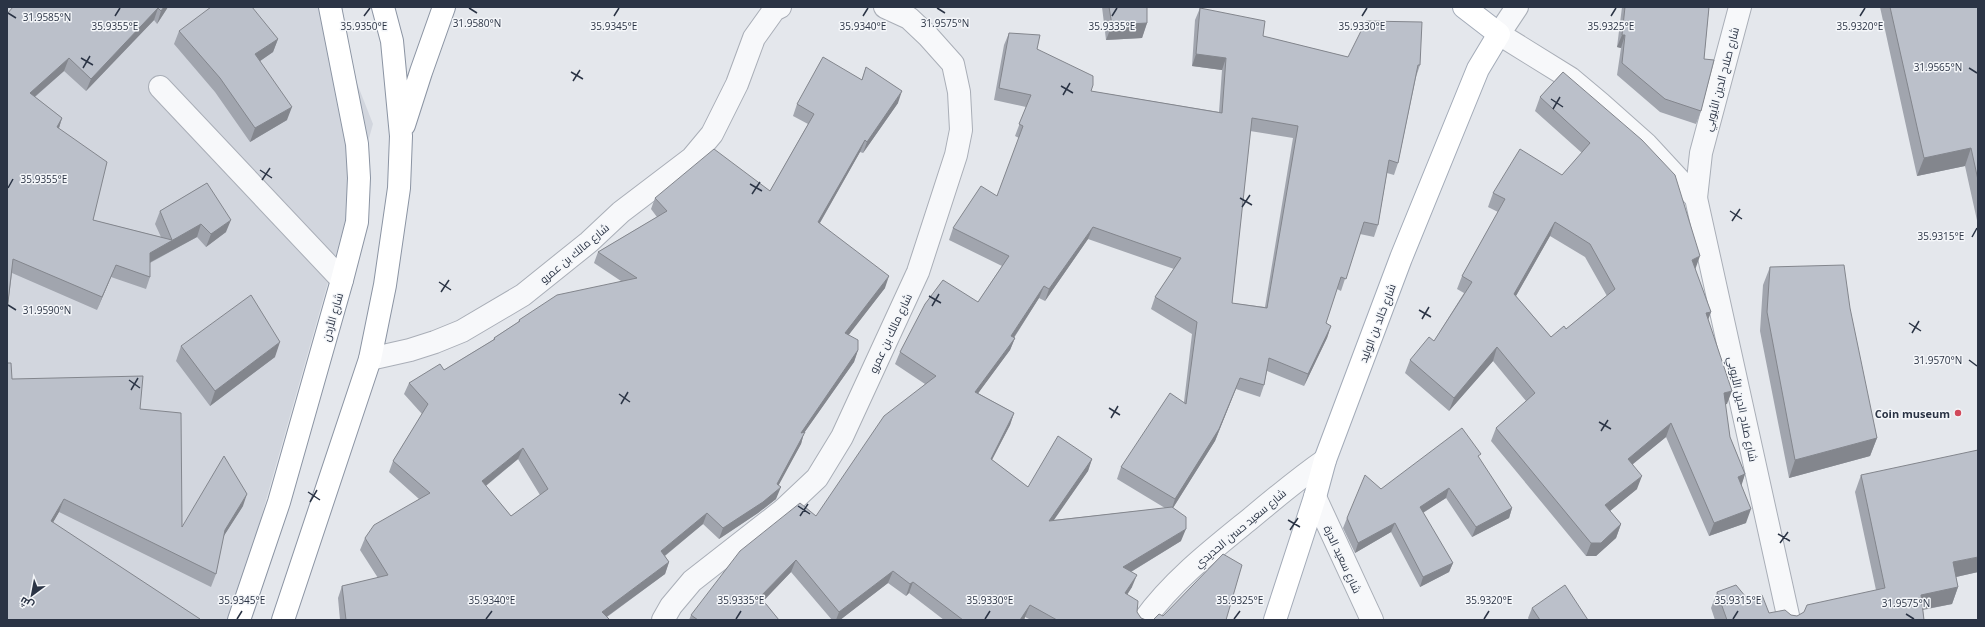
<svg xmlns="http://www.w3.org/2000/svg" width="1985" height="627" viewBox="0 0 1985 627" font-family="'Open Sans',Cairo,sans-serif">
<style>
.built{fill:#d2d6de}
.lines{fill:none;stroke-linecap:round;stroke-linejoin:round}
.minor-casing{stroke:#a9aeb7;stroke-width:24}
.tertiary-casing{stroke:#a9aeb7;stroke-width:24}
.primary-casing{stroke:#a3abb8;stroke-width:24}
.trunk-casing{stroke:#8b94a3;stroke-width:24}
.minor{stroke:#f7f8fa;stroke-width:22}
.tertiary{stroke:#f7f8fa;stroke-width:22}
.primary{stroke:#fff;stroke-width:22}
.trunk{stroke:#fff;stroke-width:22}
.wall{fill:#a1a5ae;fill-rule:evenodd}
.shaded-wall{fill:#83868d}
.building{fill:#bbc0ca;stroke:#83868d;fill-rule:evenodd}
.ticks{fill:none;stroke:#2b3445;stroke-width:1.5}
.poi-dot{fill:#d1495b;stroke:#f4f6f9;stroke-width:1.5}
.labels{text-anchor:middle;dominant-baseline:central;stroke-width:3;stroke-linejoin:round;paint-order:stroke}
.street-label{font-size:11px;fill:#2b3445;stroke:#f4f6f9}
.poi-label{font-size:11px;font-weight:bold;fill:#2b3445;stroke:#f4f6f9;text-anchor:end}
.ticks-label{font-size:10px;text-anchor:middle;fill:#2b3445;stroke:#f4f6f9;stroke-width:3;stroke-linejoin:round;paint-order:stroke}
</style>
<rect width="100%" height="100%" fill="#e4e7ec"/>
<!-- built -->
<path class="built" d="M7 7H327L373 124 232 620H7Z"/>
<g class="lines">
<!-- minor casing -->
<g class="minor-casing">
<path id="minor" d="M1499 34 1517 7
M160 87 342 280
M1696 198 1701 153 1740 7
M370 359 410 350 435 342 462 331 523 295 589 242 621 212 692 158 712 134 737 84 754 38 774 10 780 7
M1315 497 1372 620
M663 620 671 606 692 581 783 510 817 478 842 437 918 272 956 155 961 130 959 92 953 64 928 36 909 18 885 7
M1144 620C1173 580 1213 549 1250 519 1275 498 1299 478 1325 460"/>
</g>
<!-- tertiary casing -->
<g class="tertiary-casing">
<path id="tertiary" d="M1499 34 1570 78 1601 104 1646 144 1696 198 1789 620"/>
</g>
<!-- primary casing -->
<g class="primary-casing">
<path id="primary" d="M1275 620 1315 497 1325 460 1401 258 1478 69 1499 34 1464 7"/>
</g>
<!-- trunk casing -->
<g class="trunk-casing">
<path id="trunk" d="M404 125 421 72 444 7
M239 620 279 502 342 280 357 222 359 178 357 144 330 7
M283 620 370 359 385 285 399 188 401 136 392 41 383 7"/>
</g>
<!-- minor -->
<use href="#minor" class="minor"/>
<!-- tertiary -->
<use href="#tertiary" class="tertiary"/>
<!-- primary -->
<use href="#primary" class="primary"/>
<!-- trunk -->
<use href="#trunk" class="trunk"/>
</g>
<!-- wall -->
<path class="wall" d="M168 7 157 24 154 20 86 91 64 71 35 97 62 118 59 128 93 220 161 237 155 224 160 211 207 183 226 232 206 247 197 237 150 263V277L146 289 111 277 97 310 12 273 7 312V14Z
M1102 7H1147V23L1142 38 1106 40Z
M1622 7H1709L1704 59 1701 111 1696 124 1660 112 1617 75 1621 48 1617 47Z
M1880 7H1978V225L1965 166 1917 176Z
M1200 8 1263 36 1348 57 1420 65 1416 77 1398 163 1394 175 1387 173 1378 225 1374 237 1360 234 1341 291 1337 289 1326 323 1331 326 1327 338 1304 386 1267 371 1264 385 1260 397 1236 389 1215 441 1173 508 1181 541 1131 572 1132 587 1127 595 1137 612 1141 618 1146 620H1031L1025 617 1024 620H944L909 593 906 596 888 583 840 620H832L791 572 763 601 779 620H689L691 615 816 516 925 384 895 364 900 352 978 302 1002 266 949 240 953 228 997 196 1019 138 1015 136 1026 107 994 100 1004 45 1009 33 1037 49 1091 91 1219 112 1222 70 1192 66 1195 20ZM1250 131 1293 138 1265 307 1232 303ZM1088 239 1174 269 1155 297 1151 309 1192 334 1184 402 1121 467 1117 479 1165 508 1053 520 1088 471 1092 459 1028 487 992 460 1010 425 1014 413 978 393 1010 350 1015 338H1014L1039 298 1045 301Z
M179 31 278 39 273 52 260 61 287 120 250 142 215 92 174 44Z
M866 67 898 103 863 153 860 152 820 223 885 288 848 335 858 350 854 362 804 433 801 444 778 485 776 499 758 513 719 539 703 524 665 556 669 562 665 574 607 617 610 620H340L338 598 342 586 378 578 360 550 365 538 419 499 389 472 393 461 422 414 404 394 409 383 444 370 493 340 494 338 518 322 519 320 621 281 594 263 598 252 657 217 651 209 655 198 770 191 808 124 793 116 797 104 862 79ZM518 459 540 495 511 516 486 486Z
M1563 72 1695 269 1711 312 1708 319 1727 404H1725L1730 437 1745 474 1741 485 1746 523 1709 536 1666 437 1633 464 1637 489 1610 511 1621 524 1616 538 1596 556H1586L1491 441 1496 428 1526 401 1493 361 1449 411 1405 373 1410 360 1434 341 1464 293 1457 289 1462 276 1498 212 1488 207 1493 193 1562 175 1582 153 1535 111 1540 97ZM1550 236 1585 257 1607 296 1566 329 1551 337 1516 296Z
M1770 267 1877 438 1870 456 1789 478 1760 331 1763 285Z
M181 346 275 357 210 406 176 361Z
M12 379 140 409 182 527 243 506 223 537 216 574 211 587 59 512 53 522 7 620Z
M1479 459 1512 508 1509 518 1472 537 1446 498 1423 513 1453 563 1449 572 1420 587 1391 532 1355 553 1343 528 1347 518 1381 489Z
M1861 475 1978 572 1956 577 1958 587 1952 604 1923 610 1924 620H1715L1711 608 1717 592 1750 602 1769 613 1797 616 1876 590 1855 492Z
M1532 608 1588 620H1529L1528 618Z"/>
<!-- shaded-wall -->
<path class="shaded-wall" d="M164 7H168L157 24 161 11Z
M158 8 154 20 86 91 91 79Z
M1147 23 1142 38 1106 40 1112 25Z
M1622 35H1625L1621 48 1617 47Z
M278 39 273 52 250 68 255 54Z
M1196 54 1226 58 1222 70 1192 66Z
M69 58 64 71 25 105 30 93Z
M902 91 898 103 863 153 867 142Z
M292 107 287 120 250 142 255 128Z
M62 118 58 131 57 127Z
M865 140 860 152 814 233 818 222Z
M1971 148 1965 166 1917 176 1924 158Z
M231 220 226 232 206 247 211 234Z
M1555 222 1550 236 1509 308 1514 294Z
M201 224 197 237 145 265 150 253Z
M1093 227 1088 239 1045 301 1049 289Z
M1700 256 1695 270 1692 260Z
M116 265 111 277 97 310 102 297Z
M889 276 885 288 841 345 845 333Z
M1044 286 1039 298 1007 348 1011 336Z
M1711 312 1706 325V313Z
M1331 326 1327 338 1304 386 1308 374Z
M1015 338 1010 350 971 403 975 392Z
M280 342 275 357 210 406 215 391Z
M1497 347 1493 361 1449 411 1454 398Z
M858 350 854 362 804 433 801 444 775 492 781 487 776 499 758 513 719 539 723 528 777 484 801 433Z
M1240 378 1215 441 1171 511 1175 499Z
M1732 391 1727 404 1719 406 1724 393Z
M1014 413 1010 425 986 471 991 459Z
M1671 423 1666 437 1623 472 1628 459Z
M1877 438 1870 456 1789 478 1795 460Z
M523 448 518 459 478 492 482 481Z
M1092 459 1088 471 1045 533 1049 521Z
M1745 474 1741 487 1738 477Z
M1642 476 1637 489 1600 519 1605 505Z
M1449 488 1446 498 1416 517 1420 507Z
M247 494 243 506 220 542 225 530Z
M64 499 59 512 47 533 51 521Z
M1512 508 1509 518 1472 537 1476 527Z
M1751 509 1746 523 1709 536 1714 523Z
M707 513 703 524 657 562 661 551Z
M1395 523 1391 532 1355 553 1358 543Z
M1621 524 1616 538 1596 556H1586L1591 543Z
M1186 529 1181 541 1119 579 1123 567Z
M1978 557V572L1947 579 1953 562Z
M796 560 791 572 755 610 759 598Z
M669 562 665 574 602 620V612Z
M1453 563 1449 572 1420 587 1423 577Z
M893 571 888 583 840 620H836L839 612Z
M1137 575 1132 587 1120 605 1125 593Z
M913 582 909 593 906 596 910 584Z
M1958 587 1952 604 1915 611 1921 595Z
M1030 605 1025 617 1024 620H1020Z"/>
<!-- building -->
<path class="building" d="M13 7H164L161 11 158 8 91 79 69 58 30 93 62 118 57 127 107 162 93 220 172 240 160 211 207 183 231 220 211 234 201 224 150 253V277L116 265 102 297 13 259 7 311V14Z
M211 7H252L278 39 255 54 292 107 255 128 220 78 179 31Z
M1109 7H1147V23L1112 25Z
M1625 7H1709L1704 59 1714 60 1701 111 1665 99 1622 63 1625 35H1622Z
M1890 7H1978V180L1971 148 1924 158Z
M1200 8 1265 21 1263 36 1348 57 1366 21 1422 22 1420 65H1418L1398 163 1389 160 1378 225 1364 222 1346 279 1341 277 1326 323 1331 326 1308 374 1269 358 1264 385 1240 378 1219 429 1175 499 1121 467 1170 393 1186 404 1197 322 1155 297 1181 258 1093 227 1049 289 1044 286 1011 336 1015 338 975 392 1014 413 991 459 1028 487 1058 436 1092 459 1049 521 1172 507 1186 517V529L1123 567 1137 575 1125 593 1138 601 1137 612 1141 618 1146 620H1057L1030 605 1020 620H963L913 582 910 584 893 571 839 612 796 560 759 598 766 604 779 620H698L691 615 740 551 800 503 816 516 884 416 936 376 900 352 925 304 943 280 978 302 1009 256 953 228 981 186 997 196 1023 126 1019 124 1031 95 999 88 1009 33 1040 35 1037 49 1093 76V85L1091 91 1222 113 1226 58 1196 54ZM1252 118 1298 126 1267 308 1232 303Z
M823 57 862 80 866 67 902 91 867 142 865 140 818 222 889 276 845 333 858 340V350L801 433 805 432 777 484 781 487 763 502 723 528 707 513 661 551 669 562 602 612 610 620H346L342 586 388 575 365 538 374 525 430 493 393 461 428 404 409 383 440 364 444 370 495 339 494 338 520 321 519 320 557 295 637 278 598 252 667 211 655 198 714 149 770 191 814 114 797 104ZM523 448 548 489 511 516 482 481Z
M1563 72 1642 140 1675 175 1700 256 1692 260 1711 312 1706 313 1732 391 1724 393 1730 437 1745 474 1738 477 1751 509 1714 523 1671 423 1628 459 1642 476 1605 505 1621 524 1601 543H1591L1496 428 1535 393 1497 347 1454 398 1410 360 1429 337 1434 341 1472 282 1462 276 1505 199 1493 193 1520 149 1562 175 1590 143 1540 97ZM1555 222 1590 244 1615 289 1566 329 1564 326 1551 337 1514 294Z
M1844 265 1850 308 1877 438 1795 460 1767 312 1770 267Z
M251 295 280 342 215 391 181 346Z
M7 363H11L12 379 143 376 140 409 181 413 182 527 224 456 247 494 225 530 216 574 64 499 51 521 200 619 199 620H7Z
M1462 428 1481 454 1478 456 1512 508 1476 527 1449 488 1420 507 1453 563 1423 577 1395 523 1358 543 1347 518 1365 475 1381 489Z
M1978 450V557L1953 562 1958 587 1921 595 1924 620H1727L1717 592 1736 585 1750 602 1762 595 1769 613 1785 610 1791 615 1797 616 1804 612 1807 605 1885 588 1861 475Z
M1223 554 1242 565 1226 620H1150H1153L1159 614 1163 616Z
M1565 585 1588 620H1540L1532 608Z"/>
<!-- ticks -->
<path class="ticks" d="M469 8 477 13M937 8 945 13M8 13 16 18M115 16 120 8M364 16 370 8M614 16 619 8M863 16 868 8M1112 16 1117 8M1362 16 1367 8M1611 16 1616 8M1860 16 1865 8M81 58 93 65M83 68 90 56M1969 68 1977 73M571 72 583 79M573 81 580 70M1061 86 1073 93M1063 95 1070 83M1551 99 1563 107M1553 109 1560 97M260 170 272 178M262 180 270 168M750 184 762 191M8 188 13 179M752 194 760 182M1240 198 1252 205M1242 207 1250 195M1730 211 1742 219M1732 221 1740 209M1972 237 1977 228M439 282 451 290M441 292 449 280M929 296 941 303M8 305 16 310M932 306 939 294M1419 310 1431 317M1422 319 1429 307M1909 323 1921 331M1912 333 1919 321M1969 360 1977 366M129 380 140 388M131 390 138 378M619 394 630 402M621 404 628 392M1109 408 1120 415M1111 418 1118 406M1599 422 1611 429M1601 431 1608 420M308 492 320 500M310 502 317 490M798 506 810 514M800 516 808 504M1288 520 1300 527M1290 530 1298 518M1778 534 1790 541M1780 543 1788 532M1906 614 1914 619M237 619 242 611M486 619 492 611M736 619 741 611M985 619 990 611M1234 619 1240 611M1484 619 1489 611M1733 619 1738 611"/>
<!-- markers -->
<circle class="poi-dot" cx="1958" cy="413" r="4"/>
<g class="labels">
<!-- street labels -->
<g class="street-label">
<text transform="translate(1721 79) rotate(-75)">شارع صلاح الدين الأيوبي</text>
<text transform="translate(574 253) rotate(-40)">شارع مالك بن عمرو</text>
<text transform="translate(332 317) rotate(-74)">شارع الأردن</text>
<text transform="translate(1377 323) rotate(-69)">شارع خالد بن الوليد</text>
<text transform="translate(890 333) rotate(-65)">شارع مالك بن عمرو</text>
<text transform="translate(1743 409) rotate(78)">شارع صلاح الدين الأيوبي</text>
<text transform="translate(1240 528) rotate(-40)">شارع سعيد حسن الحديدي</text>
<text transform="translate(1343 559) rotate(65)">شارع سعيد الدرة</text>
</g>
<!-- poi labels -->
<g class="poi-label">
<text x="1950" y="413">Coin museum</text>
</g>
</g>
<g class="ticks-label">
<text x="47" y="21">31.9585°N</text>
<text x="477" y="27">31.9580°N</text>
<text x="945" y="27">31.9575°N</text>
<text x="115" y="30">35.9355°E</text>
<text x="364" y="30">35.9350°E</text>
<text x="614" y="30">35.9345°E</text>
<text x="863" y="30">35.9340°E</text>
<text x="1112" y="30">35.9335°E</text>
<text x="1362" y="30">35.9330°E</text>
<text x="1611" y="30">35.9325°E</text>
<text x="1860" y="30">35.9320°E</text>
<text x="1938" y="71">31.9565°N</text>
<text x="44" y="183">35.9355°E</text>
<text x="1941" y="240">35.9315°E</text>
<text x="47" y="314">31.9590°N</text>
<text x="1938" y="364">31.9570°N</text>
<text x="242" y="604">35.9345°E</text>
<text x="492" y="604">35.9340°E</text>
<text x="741" y="604">35.9335°E</text>
<text x="990" y="604">35.9330°E</text>
<text x="1240" y="604">35.9325°E</text>
<text x="1489" y="604">35.9320°E</text>
<text x="1738" y="604">35.9315°E</text>
<text x="1906" y="607">31.9575°N</text>
</g>
<!-- border -->
<rect width="1985" height="627" fill="none" stroke="#2b3445" stroke-width="16"/>
<!-- north arrow -->
<g transform="translate(32 595) rotate(212)" stroke="#f4f6f9" stroke-width="3" paint-order="stroke">
<path d="M0-3L7 15L0 10L-7 15Z" fill="#2b3445"/>
<text y="-6" font-size="11" font-weight="bold" text-anchor="middle" fill="#2b3445">ش</text>
</g>
</svg>
